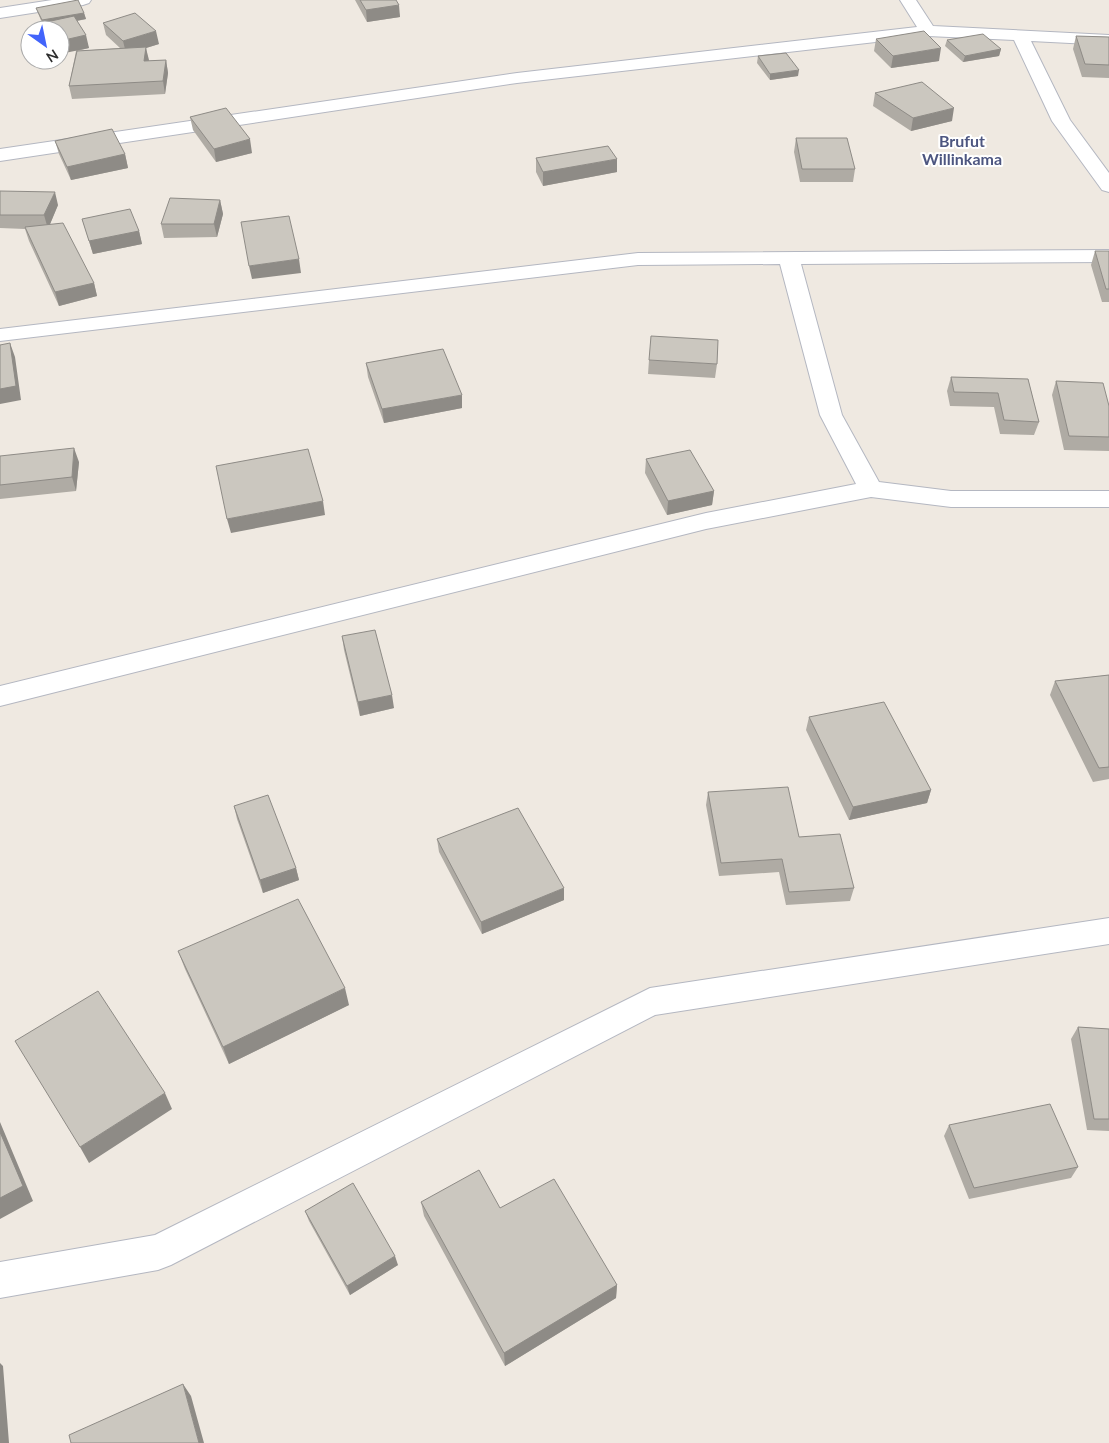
<svg xmlns="http://www.w3.org/2000/svg" width="1109" height="1443" viewBox="0 0 1109 1443" font-family="Lato,sans-serif">
<style>
.lines{fill:none;stroke-linecap:round;stroke-linejoin:round}
.street-casing{stroke:#b4b7c1;stroke-width:2}
.street{fill:#fff;fill-rule:evenodd}
.wall{fill:#afaba4}
.shaded-wall{fill:#8e8b86}
.building{fill:#cbc7bf;stroke:#8e8b86}
.labels{text-anchor:middle;dominant-baseline:central;stroke-width:4;stroke-linejoin:round;paint-order:stroke}
.far-district-label{font-size:16px;font-weight:bold;fill:#4d5680;stroke:#fff}
</style>
<rect width="100%" height="100%" fill="#efe9e1"/>
<g class="lines">
<!-- street casing -->
<g class="street-casing">
<path id="street" d="M52 0H91L89 3 83 5 0 18V8Z
M900 0H916L933 26 1109 35V45L1031 41 1070 120 1109 173V192L1102 190 1052 121 1014 40 928 36 517 83 0 161V149L517 73 917 27Z
M1109 250V262L801 264 842 415 879 482 951 491H1109V507H951L871 497 706 529 0 706V686L706 513 856 484 820 415 780 264 638 265 0 341V329L638 253Z
M1109 918V944L655 1015 171 1265 158 1270 0 1298V1262L155 1235 650 988Z"/>
</g>
<!-- street -->
<use href="#street" class="street"/>
</g>
<!-- wall -->
<path class="wall" d="M355 0H396L400 17 367 22Z
M36 8 84 13 86 19 77 21 89 48 77 51 120 48 106 35 103 23 159 44 146 48 148 61 166 60 168 73 165 94 72 99 69 86 76 51 60 30H38L37 24 42 23Z
M1076 36 1109 37V78L1082 77 1073 49Z
M876 39 939 61 891 68 874 51Z
M947 40 1001 49 999 56 963 62 945 46Z
M758 56 798 76 770 80 757 63Z
M875 93 952 121 911 131 873 106Z
M190 117 252 153 216 162 193 130Z
M796 138 855 169 853 182H800L794 152Z
M55 141 125 154 128 168 71 180 59 154Z
M536 158 617 172 543 186 536 172Z
M0 191 58 205 50 224 94 283 97 296 59 306 29 241 25 229 0 228Z
M220 200 223 214 217 237 164 238 161 224Z
M82 219 139 231 142 244 93 254Z
M1095 251H1109V302H1102L1091 265Z
M649 360 717 364 715 378 648 374Z
M366 363 462 408 384 423 368 377Z
M951 377 1028 379 1039 422 1034 435 1000 434 994 407 950 406 947 391Z
M1056 381 1109 406V451L1064 450 1052 395Z
M0 456 79 462 76 491 0 499Z
M646 459 714 491 712 505 667 515 645 473Z
M342 636 394 708 360 716 344 650Z
M1109 675V779L1093 782 1050 695 1055 681Z
M809 717 931 790 927 803 849 820 806 730Z
M708 792 799 837 854 888 850 901 786 905 779 872 719 876 706 805Z
M234 806 296 868 299 880 263 893 237 819Z
M437 839 564 900 482 934 439 852Z
M178 951 349 1005 229 1064 185 969Z
M1078 1027 1109 1029V1131L1087 1130 1071 1039Z
M949 1125 1078 1167 1071 1178 969 1199 944 1136Z
M421 1202 500 1208 617 1285 616 1298 505 1366 424 1216Z
M305 1211 398 1265 350 1295 309 1221Z"/>
<!-- shaded-wall -->
<path class="shaded-wall" d="M399 5 400 17 367 22 366 10Z
M84 13 86 19 43 27 42 20Z
M156 31 159 44 146 48 149 60 147 74 126 53 123 41Z
M86 35 89 48 60 54V41Z
M941 48 939 61 891 68 893 56Z
M1001 49 999 56 963 62 965 56Z
M166 60 168 73 165 94 163 81Z
M799 70 798 76 770 80V74Z
M954 108 952 121 911 131 913 118Z
M250 139 252 153 216 162 214 149Z
M125 154 128 168 71 180 67 167Z
M617 159V172L543 186V172Z
M55 192 58 205 48 229 44 215Z
M220 200 223 214 217 237 214 224Z
M139 231 142 244 93 254 89 241Z
M299 259 301 273 252 279 249 266Z
M94 283 97 296 59 306 55 292Z
M10 343 15 357 21 400 0 404V389Z
M462 395V408L384 423 382 409Z
M74 448 79 462 76 491 72 477Z
M714 491 712 505 667 515 668 501Z
M323 501 325 515 231 533 227 519Z
M392 695 394 708 360 716 358 702Z
M931 790 927 803 849 820 853 807Z
M296 868 299 880 263 893 260 880Z
M564 888V900L482 934 481 922Z
M345 988 349 1005 229 1064 223 1047Z
M165 1093 172 1109 89 1163 80 1147Z
M0 1122 33 1201 0 1219Z
M395 1256 398 1265 350 1295 347 1286Z
M617 1285 616 1298 505 1366 504 1353Z
M0 1363 3 1366 9 1443H0Z
M183 1384 191 1396 204 1443H199Z"/>
<!-- building -->
<path class="building" d="M78 0 84 13 42 20 36 8Z
M360 0H396L399 5 366 10Z
M135 13 156 31 123 41 103 23Z
M74 16 86 35 60 41V30H40L37 24Z
M924 31 941 48 893 56 876 39Z
M983 34 1001 49 965 56 947 40Z
M1076 36 1109 37V65L1085 64Z
M146 47 144 61 166 60 163 81 69 86 77 51Z
M786 53 799 70 770 74 758 56Z
M922 82 954 108 913 118 875 93Z
M226 108 250 139 214 149 190 117Z
M112 129 125 154 67 167 55 141Z
M796 138H847L855 169H802Z
M608 146 617 159 543 172 536 158Z
M0 191 55 192 44 215H0Z
M170 198 220 200 214 224H161Z
M130 209 139 231 89 241 82 219Z
M289 216 299 259 249 266 241 222Z
M63 223 94 283 55 292 25 227Z
M1095 251H1109V289H1106Z
M651 336 718 340 717 364 649 360Z
M10 343 16 386 0 389V345Z
M443 349 462 395 382 409 366 363Z
M951 377 1028 379 1039 422 1004 420 998 393 954 392Z
M1056 381 1103 383 1109 406V437L1069 436Z
M74 448 72 477 0 485V456Z
M308 449 323 501 227 519 216 466Z
M690 450 714 491 668 501 646 459Z
M375 630 392 695 358 702 342 636Z
M1109 675V767L1099 768 1055 681Z
M884 702 931 790 853 807 809 717Z
M788 787 799 837 840 834 854 888 789 892 782 859 721 863 708 792Z
M268 795 296 868 260 880 234 806Z
M518 808 564 888 481 922 437 839Z
M298 899 345 988 223 1047 178 951Z
M98 991 165 1093 80 1147 15 1041Z
M1078 1027 1109 1029V1119H1094Z
M1050 1104 1078 1167 974 1188 949 1125Z
M0 1132 23 1186 0 1198Z
M479 1170 500 1208 554 1179 617 1285 504 1353 421 1202Z
M353 1183 395 1256 347 1286 305 1211Z
M183 1384 199 1443H71L69 1435Z"/>
<g class="labels">
<!-- far-district labels -->
<g class="far-district-label">
<text x="962" y="140">Brufut<tspan x="962" dy="18">Willinkama</tspan></text>
</g>
</g>
<!-- north arrow -->
<g transform="translate(45 45) rotate(147)"><circle r="24" fill="#ffffff" stroke="#ababab"/>
<path d="M0-4L9 19L0 12L-9 19Z" fill="#4264fb"/>
<text y="-8" font-size="14" font-weight="bold" text-anchor="middle" fill="#2e2e2e">N</text>
</g>
</svg>
